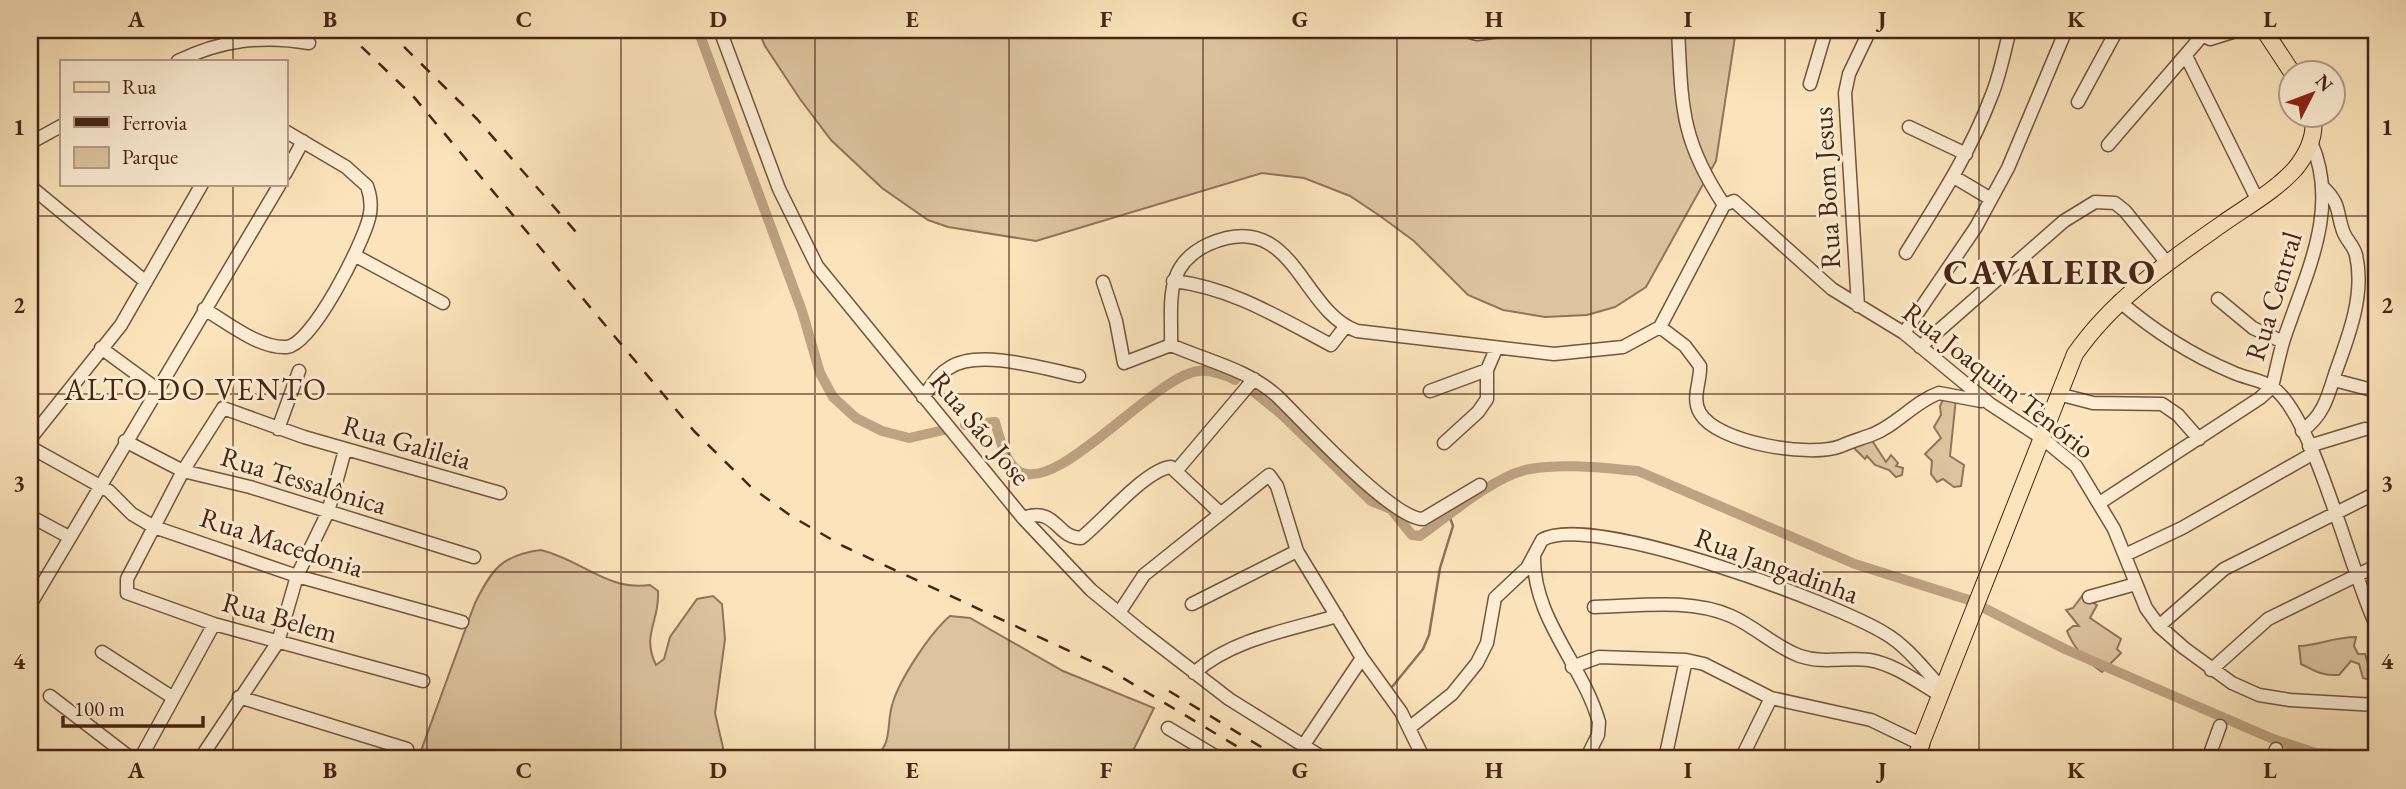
<svg xmlns="http://www.w3.org/2000/svg" width="2406" height="789" viewBox="0 0 2406 789" font-family="'EB Garamond',serif">
<style>
.green{fill:#dcc49f;stroke:#92745a;stroke-width:2}
.lines{fill:none;stroke-linecap:round;stroke-linejoin:round}
.stream{stroke:#8e7156;stroke-width:2.5}
.canal{stroke:#bea382;stroke-width:10}
.minor-casing{stroke:#74553e;stroke-width:15}
.major-casing{stroke:#472514;stroke-width:18}
.minor{stroke:#fcedd3;stroke-width:12}
.major{stroke:#fbe4bb;stroke-width:16}
.rail{stroke:#472514;stroke-width:2.5;stroke-dasharray:12 12;stroke-linecap:butt}
.grid{fill:none;stroke:#472514;stroke-width:2;stroke-opacity:0.55}
.labels{text-anchor:middle;dominant-baseline:central;stroke-width:6;stroke-linejoin:round;paint-order:stroke}
.street-label{font-size:28px;fill:#472514;stroke:#fcedd3}
.neighbourhood-label{font-size:30px;letter-spacing:2px;fill:#472514;stroke:#fcedd3}
.district-label{font-size:35px;font-weight:bold;letter-spacing:2px;fill:#472514;stroke:#fcedd3}
.neatline{fill:none;stroke:#472514;stroke-width:2.5}
.grid-label{font-size:23px;text-anchor:middle;font-weight:bold;fill:#472514}
</style>
<rect width="100%" height="100%" fill="#fbe4bb"/>
<filter id="stains"><feTurbulence type="fractalNoise" baseFrequency=".00286" numOctaves="4"/><feColorMatrix values="0 0 0 0 .2 0 0 0 0 .09 0 0 0 0 .02 0 0 0 .5 -.17"/></filter>
<radialGradient id="worn" r=".72"><stop offset=".6" stop-color="#630" stop-opacity="0"/><stop offset="1" stop-color="#630" stop-opacity=".3"/></radialGradient>
<!-- green -->
<path class="green" d="M758 30H1736L1716 161 1646 287 1615 307 1587 315 1545 317 1503 310 1468 295 1414 241 1380 216 1350 196 1304 178 1262 173 1036 241 948 227 928 220 882 188 831 140 800 99 765 46Z
M1944 398H1956L1950 456 1964 465 1961 486 1954 487 1943 479 1937 482 1931 474 1932 461 1925 454 1941 438 1934 427 1941 415 1940 406Z
M1871 439 1886 462 1891 455 1898 463 1896 466 1903 468 1902 475 1896 477 1889 470 1875 465 1867 456 1865 459 1853 447Z
M541 550C584 561 607 591 650 585L658 591C660 622 641 634 656 665L664 659 670 637 697 599 713 596 722 604 725 639 715 713 724 752 733 759H418L475 603C492 569 502 555 541 550Z
M2082 596 2097 605 2090 618 2121 639 2117 649 2121 653 2102 672C2086 661 2074 649 2067 631L2073 626H2079L2066 610 2073 608Z
M950 616 970 618 1063 671 1154 708 1129 759H870C895 747 885 724 893 702 901 677 931 632 950 616Z
M2356 637 2354 646 2358 654H2365L2369 667 2376 668V682L2363 678 2359 664 2351 661 2339 675C2321 676 2316 671 2301 664L2299 646C2319 645 2334 637 2356 637Z"/>
<g class="lines">
<!-- stream -->
<path class="stream" d="M1392 687 1423 649 1429 635 1440 568 1453 526 1449 515"/>
<!-- canal -->
<path class="canal" d="M698 30 802 311 820 373 833 397 856 418 882 431 909 438 948 429
M1248 387 1280 413 1371 501 1391 509 1412 535 1420 536C1448 516 1497 474 1530 469 1564 463 1603 468 1638 471L1855 564 1969 600
M965 425 995 422C999 436 1005 461 1017 470 1055 499 1154 375 1199 371 1209 370 1226 375 1235 380
M1984 608 2065 649 2273 739 2316 753 2376 756"/>
<!-- minor casing -->
<g class="minor-casing">
<path id="minor" d="M720 30 779 189 817 266 1023 518 1091 590 1141 631 1229 699 1325 759
M1463 30 1477 34 1508 30
M1678 30C1682 106 1680 139 1724 205
M2192 30 2210 39 2239 30
M2186 56 2257 199
M178 61C221 40 262 35 309 43
M1810 84 1826 30
M2078 102 2117 30
M1909 127 1966 154
M30 143 61 126
M2108 145 2201 37
M285 174 303 141
M1954 177 1991 199
M30 186 146 282
M1906 253C1937 203 1970 153 1991 97 2000 76 2004 52 2010 30
M354 255 443 303
M1173 281C1230 287 1280 318 1331 345L1345 327
M1103 282 1116 321 1124 363 1171 345C1207 361 1247 369 1277 396 1303 421 1392 519 1423 519L1480 485
M2218 299 2253 328 2283 342
M2119 301C2154 331 2189 354 2232 372 2244 378 2260 379 2272 387 2313 413 2351 574 2376 625
M1858 306 1845 93 1849 74 1870 30
M204 309C227 322 259 349 287 347 313 344 363 243 369 218 372 207 371 197 367 186L346 167 285 131
M1660 327 1685 346 1700 366C1701 382 1691 398 1700 413 1717 443 1811 458 1841 446 1850 442 1860 439 1871 435 1896 426 1914 402 1939 393L1981 401
M1904 333 1976 227 2008 168 2066 30
M1171 345C1172 302 1163 265 1209 244 1294 207 1300 311 1357 331L1554 354 1623 347 1660 327 1724 205 1734 201 1832 289 1904 333 1990 404 2042 438 2076 466 2114 529 2146 608 2159 626 2184 648 2232 683 2259 695 2290 700 2376 705
M1920 347 2064 221 2095 202 2115 203 2125 211 2167 263
M101 348 157 389
M2334 380 2376 391
M1430 391 1487 370
M2058 394 2093 403 2162 404 2178 415 2199 439
M923 397C931 387 938 374 949 368 979 348 1045 369 1079 376
M278 429 299 371
M2302 431C2324 415 2328 396 2336 371 2349 335 2365 294 2356 255 2354 246 2346 240 2343 231 2336 211 2341 205 2324 188
M30 439 121 325 202 184
M125 441 183 471 250 487 474 557
M1444 443 1478 412 1487 399V370L1496 349
M2309 446 2365 429
M30 447 109 491 132 514 154 527 297 576 462 622
M1177 470 1254 379
M2101 502 2260 398 2272 387C2276 371 2279 355 2284 339 2305 275 2341 209 2311 142
M30 516 69 537
M1023 518C1057 506 1056 538 1081 538 1102 522 1146 469 1171 467L1219 512
M2125 555 2182 528 2312 454
M1534 557C1533 619 1583 665 1599 722L1598 735 1586 759
M2089 597 2136 584
M1192 604 1297 551
M30 605 280 184
M1594 607C1638 606 1690 598 1731 616 1756 627 1775 647 1800 656 1823 664 1846 657 1869 660 1894 664 1918 682 1940 695
M1119 613 1144 575 1269 475 1277 486 1297 551 1362 658 1401 712 1424 759
M2159 626 2224 569 2376 493
M102 652 172 697
M1572 667 1599 657 1686 660 1704 664 1771 698 1871 720 1923 745
M2211 670 2268 619 2376 566
M1194 673C1232 639 1289 630 1337 616
M423 681 214 624 127 593V579L183 471 223 408 304 437 500 493
M50 696 132 759
M239 697 407 749
M1168 728 1220 759
M1409 728 1452 694 1477 663 1487 643 1495 598 1527 568 1542 540C1590 511 1836 603 1886 634 1908 647 1925 671 1943 689
M1303 746 1362 658
M202 755 215 759
M1919 755 1931 759
M140 759 214 624
M200 759 278 642 297 576 328 512 345 450
M1665 759 1686 660
M1741 759 1771 698
M2208 759 2220 726
M2272 759 2276 749"/>
</g>
<!-- major casing -->
<g class="major-casing">
<path id="major" d="M2264 30 2293 74
M1915 759 2075 354C2113 299 2168 262 2222 224 2246 207 2275 191 2295 169 2308 153 2316 136 2313 116"/>
</g>
<!-- minor -->
<use href="#minor" class="minor"/>
<!-- major -->
<use href="#major" class="major"/>
<!-- rail -->
<path class="rail" d="M344 30 413 96 694 431 751 487 791 516 843 546 1108 669 1258 759
M387 30 477 119 583 240
M1169 691 1281 759"/>
</g>
<!-- grid -->
<path class="grid" d="M233 30V61M427 30V759M621 30V759M815 30V759M1009 30V759M1203 30V759M1397 30V759M1591 30V759M1785 30V759M1979 30V759M2173 30V759M233 184V759M30 216H2376M30 394H2376M30 572H2376"/>
<g class="labels">
<!-- street labels -->
<g class="street-label">
<text transform="translate(1826 188) rotate(-93)">Rua Bom Jesus</text>
<text transform="translate(2273 296) rotate(-73)">Rua Central</text>
<text transform="translate(1999 380) rotate(38)">Rua Joaquim Tenório</text>
<text transform="translate(981 428) rotate(50)">Rua São Jose</text>
<text transform="translate(407 442) rotate(16)">Rua Galileia</text>
<text transform="translate(304 480) rotate(17)">Rua Tessalônica</text>
<text transform="translate(282 542) rotate(18)">Rua Macedonia</text>
<text transform="translate(1777 565) rotate(20)">Rua Jangadinha</text>
<text transform="translate(280 617) rotate(16)">Rua Belem</text>
</g>
<!-- neighbourhood labels -->
<g class="neighbourhood-label">
<text x="196" y="389">ALTO DO VENTO</text>
</g>
<!-- district labels -->
<g class="district-label">
<text x="2050" y="271">CAVALEIRO</text>
</g>
</g>
<!-- margin -->
<rect width="2406" height="789" fill="none" stroke="#fbe4bb" stroke-width="77"/>
<!-- legend -->
<rect x="60" y="60" width="228" height="126" fill="#fcedd3" stroke="#b49d87" stroke-width="2"/>
<rect x="74" y="82" width="35" height="10" fill="#fbe4bb" stroke="#b49d87" stroke-width="2"/>
<text x="122" y="94" font-size="21" fill="#472514">Rua</text>
<rect x="74" y="117" width="35" height="10" fill="#472514" stroke="#b49d87" stroke-width="2"/>
<text x="122" y="130" font-size="21" fill="#472514">Ferrovia</text>
<rect x="74" y="147" width="35" height="21" fill="#dcc49f" stroke="#b49d87" stroke-width="2"/>
<text x="122" y="164" font-size="21" fill="#472514">Parque</text>
<!-- north arrow -->
<g transform="translate(2312 94) rotate(48)"><circle r="33" fill="#fcedd3" stroke="#b49d87" stroke-width="2"/>
<path d="M0-5L12 26L0 18L-12 26Z" fill="#8f2418"/>
<text y="-10" font-size="19" font-weight="bold" text-anchor="middle" fill="#472514">N</text>
</g>
<!-- scale -->
<path d="M63 716v10h140v-10" fill="none" stroke="#472514" stroke-width="3.5"/>
<text x="74" y="716" font-size="21" fill="#472514" stroke="#fcedd3" stroke-width="5" paint-order="stroke">100 m</text>
<rect x="38" y="38" width="2330" height="712" class="neatline"/>
<g class="grid-label">
<text x="136" y="27">A</text>
<text x="330" y="27">B</text>
<text x="524" y="27">C</text>
<text x="718" y="27">D</text>
<text x="912" y="27">E</text>
<text x="1106" y="27">F</text>
<text x="1300" y="27">G</text>
<text x="1494" y="27">H</text>
<text x="1688" y="27">I</text>
<text x="1882" y="27">J</text>
<text x="2076" y="27">K</text>
<text x="2270" y="27">L</text>
<text x="19" y="135">1</text>
<text x="2387" y="135">1</text>
<text x="19" y="313">2</text>
<text x="2387" y="313">2</text>
<text x="19" y="491">3</text>
<text x="2387" y="491">3</text>
<text x="19" y="669">4</text>
<text x="2387" y="669">4</text>
<text x="136" y="778">A</text>
<text x="330" y="778">B</text>
<text x="524" y="778">C</text>
<text x="718" y="778">D</text>
<text x="912" y="778">E</text>
<text x="1106" y="778">F</text>
<text x="1300" y="778">G</text>
<text x="1494" y="778">H</text>
<text x="1688" y="778">I</text>
<text x="1882" y="778">J</text>
<text x="2076" y="778">K</text>
<text x="2270" y="778">L</text>
</g>
<rect width="100%" height="100%" filter="url(#stains)"/>
<rect width="100%" height="100%" fill="url(#worn)"/>
</svg>
